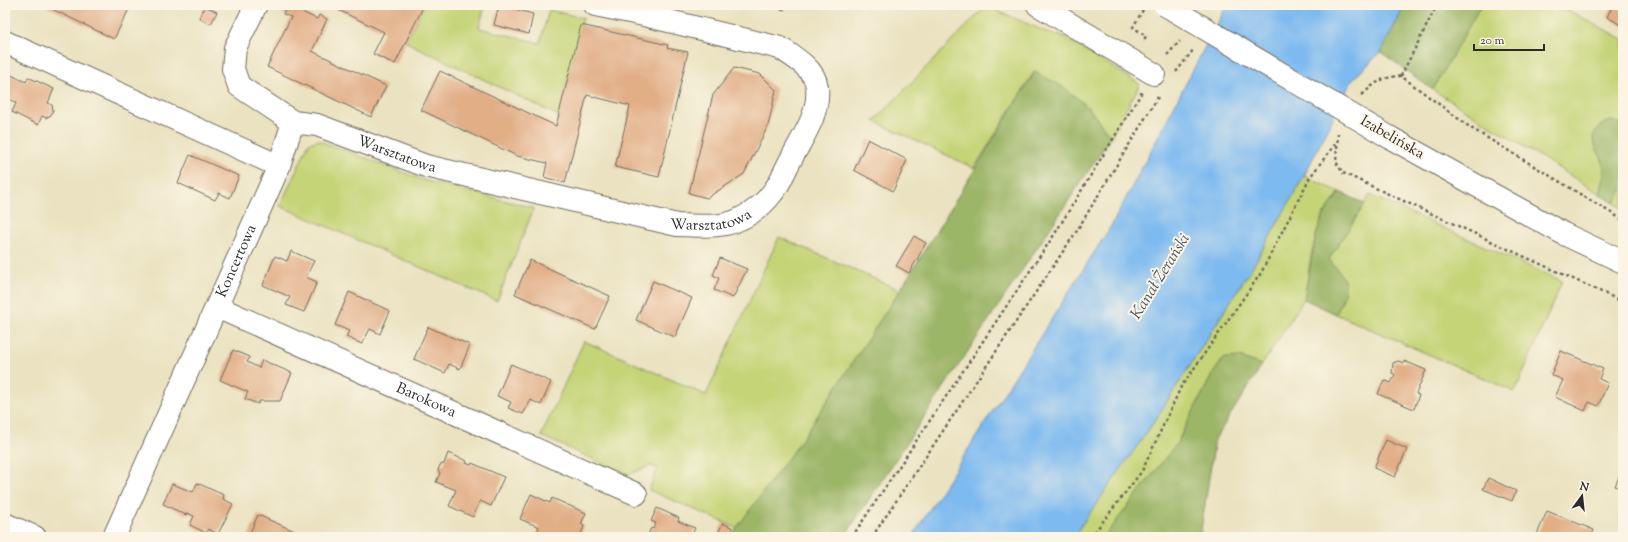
<svg xmlns="http://www.w3.org/2000/svg" width="1628" height="542" viewBox="0 0 1628 542" font-family="'Sorts Mill Goudy',serif">
<style>
.green{fill:#c5d477;stroke:#788051}
.forest{fill:#9cb668;stroke:#64704a}
.water{fill:#7dbaf0;stroke:#54728e}
.building{fill:#e1ae86}
.lines{fill:none;stroke-linecap:round;stroke-linejoin:round}
.minor-casing{stroke:#6e6b5f;stroke-width:24}
.path{stroke:#6e6b5f;stroke-width:2.5;stroke-dasharray:3 3;stroke-linecap:butt}
.minor{stroke:#fff;stroke-width:22}
.minor-bridge-casing{stroke:#6e6b5f;stroke-width:24;stroke-linecap:butt}
.minor-bridge{stroke:#fff;stroke-width:22}
.labels{text-anchor:middle;dominant-baseline:central;stroke-width:4;stroke-linejoin:round;paint-order:stroke}
.street-label{font-size:15px;fill:#2b2b2b;stroke:#fcf5e5}
.water-label{font-size:16px;font-style:italic;fill:#445666;stroke:#fcf5e5}
</style>
<rect width="100%" height="100%" fill="#fcf5e5"/>
<filter id="ink" filterUnits="userSpaceOnUse"><feTurbulence type="fractalNoise" baseFrequency=".025" numOctaves="2"/><feDisplacementMap in="SourceGraphic" scale="8" xChannelSelector="R" yChannelSelector="G"/><feConvolveMatrix kernelMatrix="1 2 1 2 8 2 1 2 1" color-interpolation-filters="sRGB"/></filter>
<filter id="wash" filterUnits="userSpaceOnUse"><feTurbulence type="fractalNoise" baseFrequency=".012" numOctaves="4" result="noise"/><feDisplacementMap in="SourceGraphic" scale="16" xChannelSelector="R" yChannelSelector="G"/><feGaussianBlur stdDeviation="0.9" result="paint"/><feColorMatrix in="noise" values="0 0 0 0 0 0 0 0 0 0 0 0 0 0 0 0 0 1.4 0 .05"/><feComposite in="paint" operator="in"/></filter>
<g filter="url(#wash)">
<rect width="100%" height="100%" fill="#eae2c0"/>
<!-- green -->
<path class="green" d="M424 5H485L479 28 540 43 549 10 583 18 559 116 406 42Z
M1481 5H1558L1623 39V124L1611 121 1596 148C1607 166 1604 175 1600 194L1433 90Z
M986 6 1056 36 1059 34 1140 84 1111 137 1086 105 1034 72 974 168 874 121Z
M318 140 423 180 534 208 497 301 280 206 309 143Z
M1304 176 1340 192 1324 214 1312 251 1304 299 1262 365 1239 357 1213 373 1177 443 1104 537H1073L1154 422 1256 261Z
M1623 188V209L1614 203Z
M1370 195 1562 281 1515 392 1336 314 1345 294 1329 259Z
M779 237 900 290 803 438 737 528 649 490 658 468 650 466 628 475 541 436 584 341 706 395Z"/>
<!-- forest -->
<path class="forest" d="M1405 5H1481L1433 90 1381 52Z
M1035 72 1063 87 1086 105 1111 137 844 537H730L803 438 900 290Z
M1611 121 1623 124V188L1614 203 1600 194 1604 177 1603 160 1596 148 1593 136 1601 125Z
M1340 192 1365 204 1329 259C1349 284 1350 284 1336 314L1304 299 1316 235 1324 214Z
M1239 357 1262 365 1215 439 1200 537H1104L1177 443 1213 373 1224 358Z"/>
<!-- water -->
<path class="water" d="M1227 5H1405L1381 52 1352 80 1304 176 1256 261 1154 422 1073 537H912L1113 223Z"/>
<g id="blocks">
<!-- building -->
<path class="building" d="M44 5H131L114 39Z
M287 5 317 19 319 15 327 19 312 51 386 86 371 117 267 67 291 17 283 14Z
M328 5H424L395 64 373 54 384 32Z
M499 5 533 14 529 34 494 25Z
M764 5H785L784 10Z
M1613 5 1623 10V26L1607 17Z
M205 6 217 12 211 24 199 18Z
M581 25 668 45 667 48 688 52 659 177 615 167 630 106 587 95 565 183 544 177 547 163 517 156 421 110 440 71 556 126Z
M734 68 760 74 776 90 768 126 744 174 707 198 689 193 713 95Z
M5 72 26 82 28 77 54 89 48 103 52 105 53 110 51 115 46 118 42 116 38 125 12 112 16 103 5 97Z
M868 139 907 160 893 191 854 170Z
M190 155 239 176 230 198 219 193 215 200 178 183Z
M914 236 926 243 909 273 896 266Z
M291 251 314 261 306 277 317 282 304 312 286 305 290 297 263 285 275 256 287 261Z
M720 258 747 269 733 298 714 290 719 278 713 275Z
M530 260 610 296 595 329 515 294Z
M653 281 692 298 675 337 636 320Z
M349 292 390 311 380 334 370 329 362 344 346 337 349 331 335 325Z
M428 327 470 345 460 369 449 364 445 373 414 359Z
M233 350 250 357 247 362 259 368 262 360 292 373 280 401H259L258 404 245 399 248 392 220 380Z
M1561 351 1603 369 1599 379 1608 383 1598 406 1589 402 1585 411 1555 397 1563 380 1551 375Z
M1398 361 1404 363V361L1426 370 1416 394 1419 395 1414 409 1378 394 1384 380 1391 383 1395 375 1392 373 1393 363Z
M511 364 551 382 541 405 531 400 523 414 508 408 511 402 497 396Z
M1386 440 1407 449 1395 477 1374 468Z
M448 453 467 461 466 463 471 465 472 463 504 477 491 506 480 501 473 517 449 506 456 490 436 482 440 473 438 470 440 465 444 464Z
M1623 468V489L1615 486Z
M1488 478 1516 491 1512 501 1483 489Z
M197 483 224 495 223 499 233 504 218 534 208 529 206 533 190 525 194 516 187 513 186 515 163 504 172 484 193 492Z
M531 494 550 503 552 498 586 513 581 524 584 526 580 537H561L552 533 550 537H535L539 527 520 519Z
M657 508 679 518 678 521 695 528 691 537H647L651 528 653 529 656 523 651 521Z
M1547 511 1594 530 1591 537H1536Z
M258 515 308 537H248Z
M723 523 733 528 728 537 718 533Z"/>
</g>
</g>
<g filter="url(#ink)">
<use href="#blocks" fill-opacity="0" stroke="#6e6b5f" stroke-width="1"/>
<g class="lines">
<!-- minor casing -->
<g class="minor-casing">
<g id="minor">
<path id="s1" d="M256 5 235 48 233 69 239 86 293 122 317 125 426 166 677 225C698 225 721 229 740 219 753 213 765 203 773 192 780 184 784 172 789 163 801 139 820 115 817 87 815 69 794 57 780 48L644 15 595 5"/>
<path d="M1038 5 1154 74"/>
<path d="M5 42 279 166"/>
<path d="M1389 137 1564 234 1623 262"/>
<path id="s2" d="M217 307 636 494"/>
<path d="M5 524 35 537"/>
<path id="s3" d="M114 537 279 166 293 122"/>
</g>
</g>
<!-- path -->
<path class="path" d="M1143 10 1133 27 1146 36 1143 42
M1167 55 1180 41
M1176 72 1194 49
M1401 76 1437 5
M1362 95C1376 82 1382 77 1401 76L1471 128 1623 220
M1338 133 1336 162 1343 173 1623 302
M852 537 1054 235 1142 92
M872 537 1076 232 1158 97
M1091 537 1142 471 1181 387 1261 273 1310 177 1336 143"/>
<!-- minor -->
<use href="#minor" class="minor"/>
<!-- minor-bridge casing -->
<g class="minor-bridge-casing">
<path id="minor-bridge" d="M1165 5 1389 137"/>
</g>
<!-- minor-bridge -->
<use href="#minor-bridge" class="minor-bridge"/>
</g>
</g>
<g class="labels">
<!-- street labels -->
<g class="street-label">
<text transform="translate(1392 138) rotate(30)">Izabelińska</text>
<text stroke="none"><textPath href="#s1" startOffset="261">Warsztatowa</textPath></text>
<text stroke="none"><textPath href="#s1" startOffset="585">Warsztatowa</textPath></text>
<text stroke="none"><textPath href="#s3" startOffset="302">Koncertowa</textPath></text>
<text stroke="none"><textPath href="#s2" startOffset="229">Barokowa</textPath></text>
</g>
<!-- water labels -->
<g class="water-label">
<text transform="translate(1161 277) rotate(-58)">Kanał Żerański</text>
</g>
</g>
<!-- margin -->
<rect width="1628" height="542" fill="none" stroke="#fcf5e5" stroke-width="20"/>
<!-- north arrow -->
<g transform="translate(1582 496) rotate(15)" stroke="#fcf5e5" stroke-width="3" paint-order="stroke">
<path d="M0-3L7 15L0 10L-7 15Z" fill="#2b2b2b"/>
<text y="-6" font-size="11" font-weight="bold" text-anchor="middle" fill="#2b2b2b">N</text>
</g>
<!-- scale -->
<path d="M1474 44v6h70v-6" fill="none" stroke="#2b2b2b" stroke-width="2"/>
<text x="1480" y="44" font-size="12" fill="#2b2b2b" stroke="#fcf5e5" stroke-width="3" paint-order="stroke">20 m</text>
</svg>
